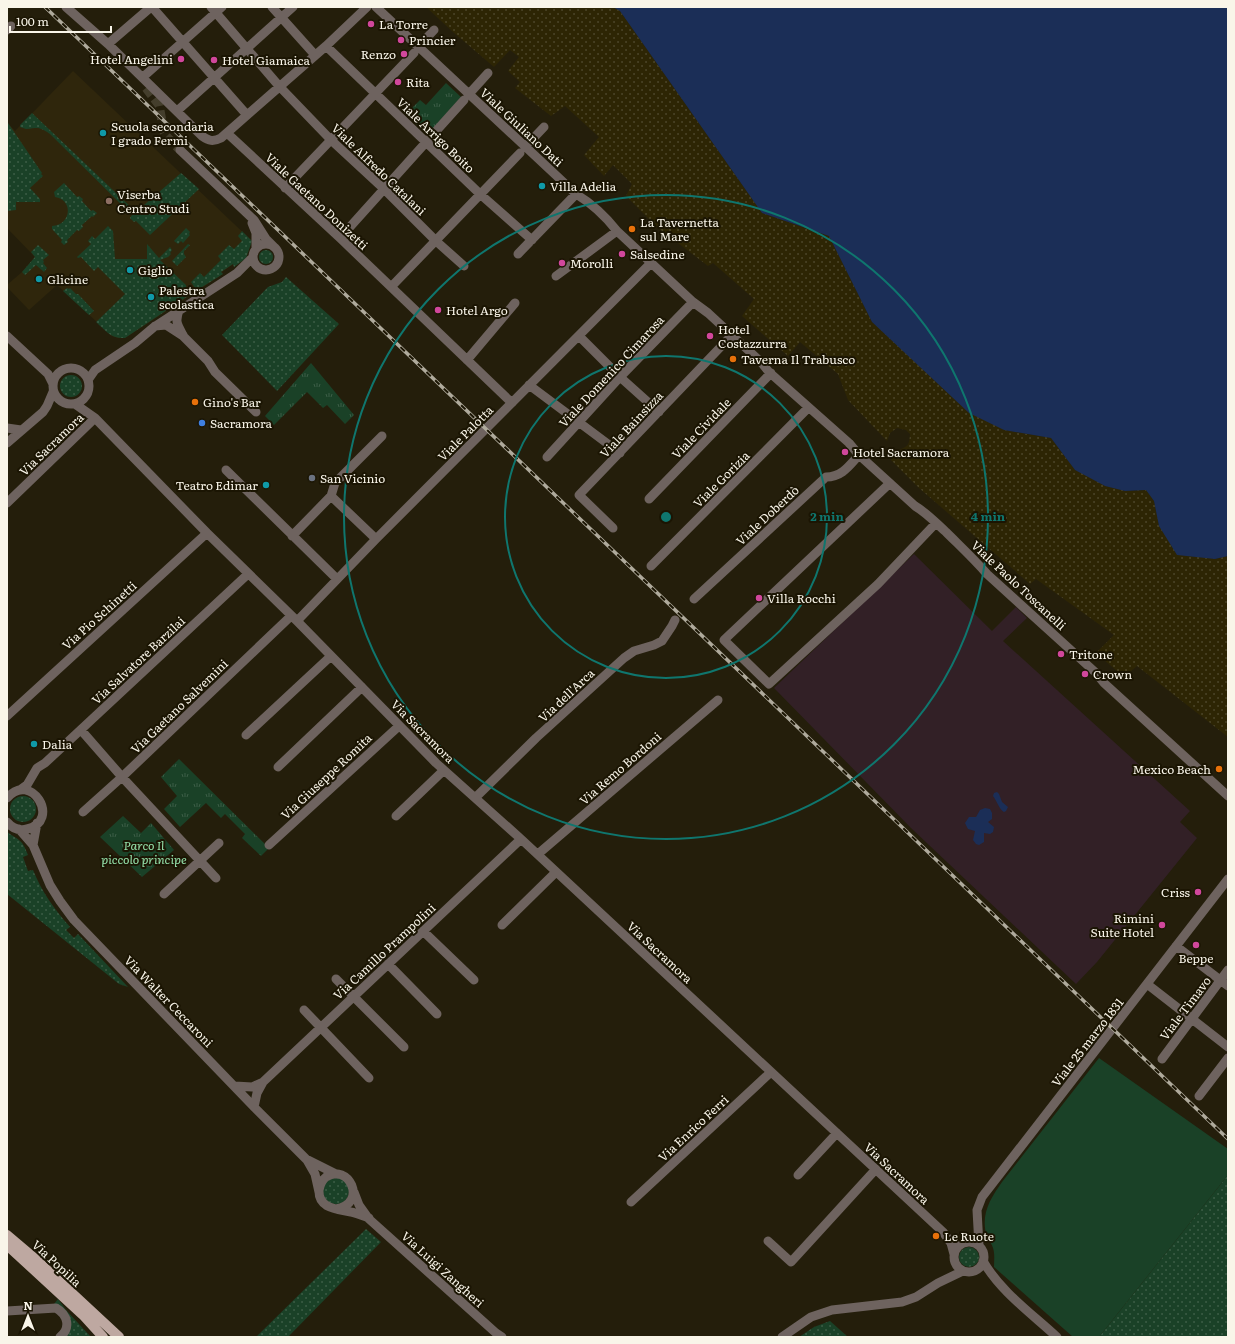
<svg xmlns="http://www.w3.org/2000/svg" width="1235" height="1344" viewBox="0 0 1235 1344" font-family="Literata,serif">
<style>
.commercial{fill:#322026}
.built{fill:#2f260c}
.grass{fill:url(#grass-dots)}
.sand{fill:url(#sand-dots)}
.park{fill:url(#park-tufts)}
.garden{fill:#1a4127}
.water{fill:#1b2e57}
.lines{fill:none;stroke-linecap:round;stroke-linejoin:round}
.minor-tunnel{stroke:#443e2c;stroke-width:9;stroke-dasharray:9 4.5;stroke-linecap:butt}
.minor{stroke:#6e635f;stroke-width:9}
.major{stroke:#bea8a1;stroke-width:10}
.rail-casing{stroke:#afaa9c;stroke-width:3.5}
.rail{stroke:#1b1503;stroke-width:2;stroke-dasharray:6;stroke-linecap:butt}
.ring{fill:none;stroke:#0f766e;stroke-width:2}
.hotel-dot{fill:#d1479c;stroke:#1b1503;stroke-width:1.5}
.culture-dot{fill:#0f9aa8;stroke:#1b1503;stroke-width:1.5}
.education-dot{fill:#8d6e63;stroke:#1b1503;stroke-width:1.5}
.food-dot{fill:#e8710a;stroke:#1b1503;stroke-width:1.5}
.shop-dot{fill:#3f7fe0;stroke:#1b1503;stroke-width:1.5}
.worship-dot{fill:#6b7280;stroke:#1b1503;stroke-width:1.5}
.labels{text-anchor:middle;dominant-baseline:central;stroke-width:4;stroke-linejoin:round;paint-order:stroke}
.poi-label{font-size:12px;fill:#f9f5e9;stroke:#1b1503;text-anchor:start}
.street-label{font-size:12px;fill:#f9f5e9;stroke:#1b1503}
.park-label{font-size:12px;font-style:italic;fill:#95e2ab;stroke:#1b1503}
.centre{fill:#0f766e;stroke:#1b1503;stroke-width:2}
.ring-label{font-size:12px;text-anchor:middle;font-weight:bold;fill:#0f766e;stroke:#1b1503;stroke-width:4;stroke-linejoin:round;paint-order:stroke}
</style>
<defs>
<pattern id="grass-dots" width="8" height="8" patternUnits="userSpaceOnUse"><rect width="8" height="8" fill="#1a4127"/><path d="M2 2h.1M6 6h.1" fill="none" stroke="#3c5d46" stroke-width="1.8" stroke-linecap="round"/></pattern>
<pattern id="sand-dots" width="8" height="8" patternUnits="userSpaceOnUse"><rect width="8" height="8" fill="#2d2504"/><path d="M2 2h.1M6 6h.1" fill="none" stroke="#4c4529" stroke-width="1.8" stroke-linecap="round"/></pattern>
<pattern id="park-tufts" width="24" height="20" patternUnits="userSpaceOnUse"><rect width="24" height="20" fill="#1a4127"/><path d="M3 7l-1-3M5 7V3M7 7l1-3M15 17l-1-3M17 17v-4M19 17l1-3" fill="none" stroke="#3c5d46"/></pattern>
</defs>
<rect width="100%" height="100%" fill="#241e0b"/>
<!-- commercial -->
<path class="commercial" d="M914 554 992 631 1016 607 1027 618 1003 641 1190 811 1180 822 1197 838 1097 962 1076 984 911 828 774 688Z"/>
<!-- built -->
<path class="built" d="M73 71 252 241 246 258 240 263 234 267 233 264 222 272 223 274 125 338H118L112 336 57 285 29 310 7 287V285L22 272 35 257 7 228V122L15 131Z"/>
<!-- grass -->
<path class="grass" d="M32 113 136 212 181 173 199 189 150 235 136 221 134 222 130 218 132 215 50 134C38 126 39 128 26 129L20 127V125Z
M7 123H8L42 173 41 174 43 176 30 188 40 199V202H16V210L7 211Z
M64 183 77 197 79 196 83 199 82 201 91 211 93 210 97 213 93 217 92 216 82 225 83 227 79 231 77 230 67 240 68 242 64 245 61 242 62 240 52 229V226C71 225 74 200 55 197L54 192Z
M108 226 113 231 115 259H147V244L159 258 170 247 172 250 170 253 171 254 168 257 160 260 186 285 188 296 125 338C111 339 106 331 96 322L125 294 98 267 94 271 81 257 78 258 77 257 91 244 88 241 92 236 95 239Z
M186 228 190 232 189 234 190 235 183 243 181 241 178 244 174 241Z
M242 231 252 241 246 258 234 267 233 264 221 272 223 274 194 292 195 288 191 282 200 273 204 277 221 260 218 256 229 245 234 249 242 241 238 236Z
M188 244 190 245 184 251V254L186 257 177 266 172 261Z
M38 245 49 255 43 260 44 262 43 263 47 268 44 272 36 265 25 275 22 272 35 257 31 252Z
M259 257a7 7 0 1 1 14 0a7 7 0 1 1-14 0Z
M286 277 339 324 277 391 222 335 268 287 282 282Z
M67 288 69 289 70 288 76 294H78L94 311 89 315 63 291Z
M60 386a11 11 0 1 1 22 0a11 11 0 1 1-22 0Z
M10 809a13 13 0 1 1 26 0a13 13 0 1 1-26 0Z
M7 832C20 841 22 839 28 855L23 857 28 871 33 870C42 892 54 909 70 927L66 930 74 938 78 934 128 987 119 984 7 894Z
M1228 1175V1337H1099Z
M323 1191a13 13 0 1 1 26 0a13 13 0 1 1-26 0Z
M366 1229 381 1242 288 1337H256Z
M959 1257a10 10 0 1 1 20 0a10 10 0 1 1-20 0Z
M58 1299 66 1310 91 1337H63L69 1330 54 1304Z
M830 1321 848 1337H799L814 1327Z"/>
<!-- sand -->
<path class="sand" d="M426 7H613L620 11 762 213 829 236 872 322 1004 430 1051 438 1075 470 1125 491 1146 490 1154 501 1159 526 1215 559 1228 556V737L1137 666 1124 677 1096 653 1114 635 1036 579 1030 584 919 488 891 460C893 457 896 452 900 450 909 445 909 445 910 434L906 430 897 428 890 433 887 441 848 400 838 374 800 342 788 356 742 316 754 299 713 263 708 266 657 227 626 196 632 184 613 165 604 176 584 155 599 137 565 106 551 116 515 88 520 82 508 71 519 57 510 50 494 67 453 32Z"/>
<!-- park -->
<path class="park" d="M446 83 461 97 427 135 416 124 419 120 409 111 420 100 426 105Z
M311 363 354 415 345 424 327 405 323 408 307 392 274 425 265 416Z
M179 759 269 848 261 856 242 838 245 834 225 814 221 818 206 803 180 827 164 809 177 796 161 777Z
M123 816 141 833 151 823 174 850 142 877 100 837Z"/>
<!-- garden -->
<path class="garden" d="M1099 1058 1228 1149V1175L1099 1337H1073L994 1267C994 1261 995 1254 993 1248 992 1244 989 1241 987 1237 980 1215 990 1199 1002 1182Z"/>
<!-- water -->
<path class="water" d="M613 7H1228V556L1215 559 1177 555 1159 526 1154 501 1146 490 1125 491 1105 486 1075 470 1051 438 1004 430 969 413 872 322 829 236 762 213 620 11Z
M997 792 999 794 1002 802 1008 807 1006 811 1004 812C999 809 997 801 993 796L994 793Z
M985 808 990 809 992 813V819L988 822 994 827 993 832 990 834 984 833V842L979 845 976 844 973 840 975 831 968 829 965 823 969 817H976L980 810Z"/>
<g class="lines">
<!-- minor-tunnel -->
<path class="minor-tunnel" d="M146 88 159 105 164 132 166 136 180 150"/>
<!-- minor -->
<path class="minor" d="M66 7 108 44 202 136C209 141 213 142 221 138L326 46 367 7
M152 7 247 115
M211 7 279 86 331 140 384 189 436 241 464 266
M272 7 315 55
M376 7 576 194C591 203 606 217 617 231L693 302 708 313 761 362 769 372 849 443 859 455 915 506C927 513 936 523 946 532 960 546 974 559 987 574L1095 672 1104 683 1228 796
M7 30 11 26
M108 44 151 7
M326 46 480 194 532 240
M418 47 434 30
M143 77 222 7
M469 94 488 73
M177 111 293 7
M227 133 340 238 512 403
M525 147 544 127
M180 150 254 220 266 239 274 247
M285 188 414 53
M252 223 256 233V249
M340 238 464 100
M253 257a13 13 0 1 1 26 0a13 13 0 1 1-26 0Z
M518 254 576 194
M556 276 617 231
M391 287 520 153
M179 310C175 322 177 324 183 335
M155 326 166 325 183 336 208 361 215 372 256 412
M7 336 48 374 53 384
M579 336 620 377 659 412
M467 360 515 303
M53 386a18 18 0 1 1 36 0a18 18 0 1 1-36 0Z
M88 380 95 370 135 343 154 327 237 273 253 257
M529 385 620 453
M75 404 95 418 207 533 297 621 436 763 521 839 943 1232 951 1243 954 1254
M7 428 21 430
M7 443 43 412 47 406 53 392
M547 457 620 377 693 302
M226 470 337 579
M890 483 724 640 769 684 878 584 936 523
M331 496 376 539
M649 499 771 373
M7 503 95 418
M613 528 579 495 732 335
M292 536 331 496 335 483 382 436
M651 566 808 408
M694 599 826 477C842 477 849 466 859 455
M297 621 376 539 651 263
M7 716 207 533
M81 730 122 777 216 878
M246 735 331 656
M278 767 362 687
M20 790 27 785 37 768 45 763 248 574
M476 797 536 738 624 658 634 651 654 645 662 641 672 626 675 620
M7 798C31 770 62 821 27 829 19 831 12 828 7 822
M83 812 122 777 291 616
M396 816 444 770
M19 829 33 845 50 885 60 901 74 920 254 1107 307 1160 315 1174 319 1192
M33 845 37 823
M269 845 399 726
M538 854 718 700
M164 894 219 843
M502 925 556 872
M423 931 474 980
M1176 946 1228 986
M388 964 437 1014
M336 979 404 1047
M1147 984 1228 1047
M304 1010 369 1078
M1162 1059 1228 970
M235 1086 252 1087 263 1082
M1199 1096 1228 1058
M254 1107 257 1093 263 1082 521 839
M308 1160 336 1174
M798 1175 837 1133
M354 1192 359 1205 369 1219 496 1333 502 1337
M631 1202 771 1072
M336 1209C369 1203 348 1162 326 1177 322 1180 320 1185 319 1190 318 1209 338 1209 351 1212 357 1213 363 1216 369 1218
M768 1241 791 1262 876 1169
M954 1257a15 15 0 1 1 30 0a15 15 0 1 1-30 0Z
M979 1246 977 1210 982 1197 1228 879
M983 1261C1000 1291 1031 1313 1057 1337
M7 1311 56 1308C68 1315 71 1328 60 1337
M782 1337 811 1317 832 1310 902 1302 916 1297 938 1283 963 1271"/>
<!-- major -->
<path class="major" d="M7 1235 33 1257 119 1337
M7 1245 83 1315 103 1337"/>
<!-- rail casing -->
<g class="rail-casing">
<path id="rail" d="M45 7 1228 1139"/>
</g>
<!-- rail -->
<use href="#rail" class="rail"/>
</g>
<!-- distance rings -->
<g class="ring">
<circle cx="666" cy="517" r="161"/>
<circle cx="666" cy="517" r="322"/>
</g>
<!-- markers -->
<g class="hotel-dot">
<circle cx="371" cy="24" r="4"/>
<circle cx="401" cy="40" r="4"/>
<circle cx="404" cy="54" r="4"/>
<circle cx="181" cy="59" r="4"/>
<circle cx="214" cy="60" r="4"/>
<circle cx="398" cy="82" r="4"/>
<circle cx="622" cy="254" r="4"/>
<circle cx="562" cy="263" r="4"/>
<circle cx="438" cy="310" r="4"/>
<circle cx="710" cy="336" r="4"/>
<circle cx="845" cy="452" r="4"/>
<circle cx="759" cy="598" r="4"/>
<circle cx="1061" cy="654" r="4"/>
<circle cx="1085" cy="674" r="4"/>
<circle cx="1198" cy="892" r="4"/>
<circle cx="1162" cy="925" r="4"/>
<circle cx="1196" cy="945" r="4"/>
</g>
<g class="culture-dot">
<circle cx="103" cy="133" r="4"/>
<circle cx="542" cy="186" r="4"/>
<circle cx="130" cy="270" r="4"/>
<circle cx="39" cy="279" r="4"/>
<circle cx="151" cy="297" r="4"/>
<circle cx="266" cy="485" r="4"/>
<circle cx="34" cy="744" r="4"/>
</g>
<circle class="education-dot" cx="109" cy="201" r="4"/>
<g class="food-dot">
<circle cx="632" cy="229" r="4"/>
<circle cx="733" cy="359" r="4"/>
<circle cx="195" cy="402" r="4"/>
<circle cx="1219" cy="769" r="4"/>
<circle cx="936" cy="1236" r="4"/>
</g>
<circle class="shop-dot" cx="202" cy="423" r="4"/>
<circle class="worship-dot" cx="312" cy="478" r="4"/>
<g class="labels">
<!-- poi labels -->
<g class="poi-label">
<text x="379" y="24">La Torre</text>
<text x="409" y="40">Princier</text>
<text x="396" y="54" text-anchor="end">Renzo</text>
<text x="173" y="59" text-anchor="end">Hotel Angelini</text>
<text x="222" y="60">Hotel Giamaica</text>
<text x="406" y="82">Rita</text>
<text x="111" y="126">Scuola secondaria<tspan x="111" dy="14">I grado Fermi</tspan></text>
<text x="550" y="186">Villa Adelia</text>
<text x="117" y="194">Viserba<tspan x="117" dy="14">Centro Studi</tspan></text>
<text x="640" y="222">La Tavernetta<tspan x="640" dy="14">sul Mare</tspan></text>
<text x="630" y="254">Salsedine</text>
<text x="570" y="263">Morolli</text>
<text x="138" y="270">Giglio</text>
<text x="47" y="279">Glicine</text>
<text x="159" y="290">Palestra<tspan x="159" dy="14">scolastica</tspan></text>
<text x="446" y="310">Hotel Argo</text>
<text x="718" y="329">Hotel<tspan x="718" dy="14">Costazzurra</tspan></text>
<text x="741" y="359">Taverna Il Trabusco</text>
<text x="203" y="402">Gino's Bar</text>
<text x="210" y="423">Sacramora</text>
<text x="853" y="452">Hotel Sacramora</text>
<text x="320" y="478">San Vicinio</text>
<text x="258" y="485" text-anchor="end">Teatro Edimar</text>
<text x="767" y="598">Villa Rocchi</text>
<text x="1069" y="654">Tritone</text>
<text x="1093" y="674">Crown</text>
<text x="42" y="744">Dalia</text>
<text x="1211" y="769" text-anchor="end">Mexico Beach</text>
<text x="1190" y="892" text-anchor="end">Criss</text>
<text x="1154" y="918" text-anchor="end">Rimini<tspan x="1154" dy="14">Suite Hotel</tspan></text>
<text x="1196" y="958" text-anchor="middle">Beppe</text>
<text x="944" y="1236">Le Ruote</text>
</g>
<!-- street labels -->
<g class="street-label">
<text transform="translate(522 127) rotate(43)">Viale Giuliano Dati</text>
<text transform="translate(436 135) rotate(44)">Viale Arrigo Boito</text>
<text transform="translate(379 169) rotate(44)">Viale Alfredo Catalani</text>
<text transform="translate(317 201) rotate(43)">Viale Gaetano Donizetti</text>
<text transform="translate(611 371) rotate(-47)">Viale Domenico Cimarosa</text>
<text transform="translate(631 424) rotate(-47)">Viale Bainsizza</text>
<text transform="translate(701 428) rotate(-46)">Viale Cividale</text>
<text transform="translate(465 433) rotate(-45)">Viale Palotta</text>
<text transform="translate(51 444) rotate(-44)">Via Sacramora</text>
<text transform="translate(721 479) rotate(-45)">Viale Gorizia</text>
<text transform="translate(767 515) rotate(-43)">Viale Doberdò</text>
<text transform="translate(1019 585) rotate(43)">Viale Paolo Toscanelli</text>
<text transform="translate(99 615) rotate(-42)">Via Pio Schinetti</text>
<text transform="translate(138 660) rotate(-43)">Via Salvatore Barzilai</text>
<text transform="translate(566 695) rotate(-43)">Via dell'Arca</text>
<text transform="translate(179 706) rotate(-44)">Via Gaetano Salvemini</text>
<text transform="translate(423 731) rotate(45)">Via Sacramora</text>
<text transform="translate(620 768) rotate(-41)">Via Remo Bordoni</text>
<text transform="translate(326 776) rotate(-43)">Via Giuseppe Romita</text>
<text transform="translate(384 951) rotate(-43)">Via Camillo Prampolini</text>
<text transform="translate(660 952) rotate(43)">Via Sacramora</text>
<text transform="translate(169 1001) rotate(46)">Via Walter Ceccaroni</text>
<text transform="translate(1185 1008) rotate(-53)">Viale Timavo</text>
<text transform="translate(1087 1042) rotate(-52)">Viale 25 marzo 1831</text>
<text transform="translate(693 1128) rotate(-43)">Via Enrico Ferri</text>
<text transform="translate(897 1173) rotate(43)">Via Sacramora</text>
<text transform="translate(57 1263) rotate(43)">Via Popilia</text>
<text transform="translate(443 1269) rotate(42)">Via Luigi Zangheri</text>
</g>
<!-- park labels -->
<g class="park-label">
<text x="144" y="845">Parco Il<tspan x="144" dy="14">piccolo principe</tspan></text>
</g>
</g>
<circle cx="666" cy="517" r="6" class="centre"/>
<g class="ring-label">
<text x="827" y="521">2 min</text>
<text x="988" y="521">4 min</text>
</g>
<!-- border -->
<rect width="1235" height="1344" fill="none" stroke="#f9f5e9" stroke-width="16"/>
<!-- north arrow -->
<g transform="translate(28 1316)" stroke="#1b1503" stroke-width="3" paint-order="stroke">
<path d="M0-3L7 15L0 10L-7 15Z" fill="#f9f5e9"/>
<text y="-6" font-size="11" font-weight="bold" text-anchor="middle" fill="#f9f5e9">N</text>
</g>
<!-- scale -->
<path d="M10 26v6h101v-6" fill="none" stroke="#f9f5e9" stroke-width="2"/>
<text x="16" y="26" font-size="12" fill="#f9f5e9" stroke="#1b1503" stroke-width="3" paint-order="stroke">100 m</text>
</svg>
